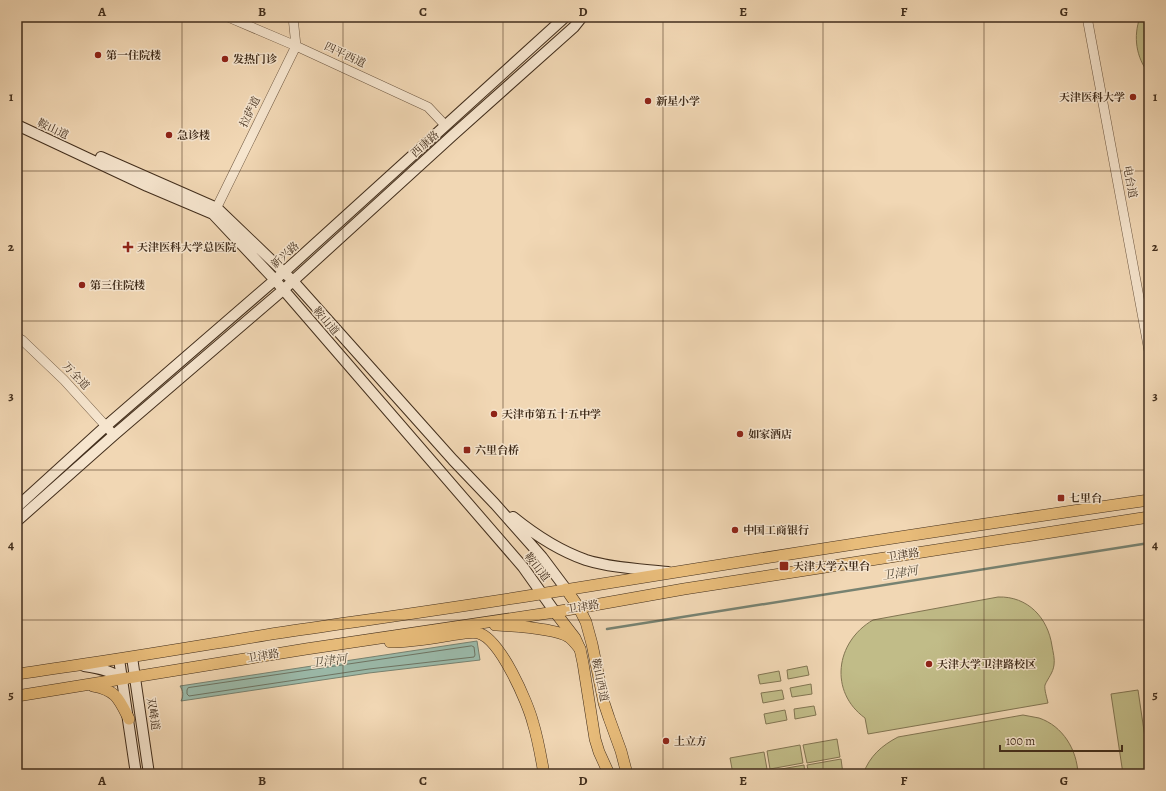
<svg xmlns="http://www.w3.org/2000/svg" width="1166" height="791" viewBox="0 0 1166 791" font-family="Alegreya,'Noto Serif SC',serif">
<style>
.green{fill:#c1bc88;stroke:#827552}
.water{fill:#9bbaaa;stroke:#778271}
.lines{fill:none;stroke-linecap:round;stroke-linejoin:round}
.shore{stroke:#6e7463;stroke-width:1}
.stream{stroke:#778271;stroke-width:2.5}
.tertiary-casing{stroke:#6e5842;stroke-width:10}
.secondary-casing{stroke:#422e1c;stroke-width:12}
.primary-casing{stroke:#422e1c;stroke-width:12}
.trunk-casing{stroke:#422e1c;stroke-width:12}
.tertiary{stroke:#f6e5ce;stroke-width:9}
.secondary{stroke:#f6e5ce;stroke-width:10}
.primary{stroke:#e8bc7a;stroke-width:11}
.trunk{stroke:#e8bc7a;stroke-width:11}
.grid{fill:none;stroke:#422e1c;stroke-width:1;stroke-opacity:0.55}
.poi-dot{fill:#8f2418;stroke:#f6e5ce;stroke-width:1.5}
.labels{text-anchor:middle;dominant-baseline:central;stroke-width:3;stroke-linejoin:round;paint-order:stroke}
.poi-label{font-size:11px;font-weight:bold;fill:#422e1c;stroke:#f6e5ce;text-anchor:start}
.street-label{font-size:11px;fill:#422e1c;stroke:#f6e5ce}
.water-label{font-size:12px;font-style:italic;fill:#544a38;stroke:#f6e5ce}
.neatline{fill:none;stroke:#422e1c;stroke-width:1.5}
.grid-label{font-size:13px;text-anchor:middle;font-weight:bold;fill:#422e1c}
</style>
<rect width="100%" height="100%" fill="#f1d7b4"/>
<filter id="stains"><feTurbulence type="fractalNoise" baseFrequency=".005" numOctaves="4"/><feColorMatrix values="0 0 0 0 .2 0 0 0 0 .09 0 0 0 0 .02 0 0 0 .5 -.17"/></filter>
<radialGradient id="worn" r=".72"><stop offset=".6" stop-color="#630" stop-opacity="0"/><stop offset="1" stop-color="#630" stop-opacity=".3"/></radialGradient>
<!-- green -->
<path class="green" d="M1140 17H1149V74C1136 57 1133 37 1140 17Z
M998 597C1028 596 1048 618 1052 646 1053 652 1055 659 1054 665 1053 673 1048 678 1045 685 1044 689 1047 698 1048 703L868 734 865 718C829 692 835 642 873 620Z
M807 666 809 675 788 679 787 670Z
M779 671 781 681 760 684 758 675Z
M811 684 812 694 792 697 790 688Z
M782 690 784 699 763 703 761 693Z
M1138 690 1149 765V772L1134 774H1123L1111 694Z
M814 706 816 715 795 719 794 709Z
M785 710 787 720 766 724 764 714Z
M1023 715C1028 716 1034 717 1039 718 1063 726 1077 750 1078 774H863C870 756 881 746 898 737Z
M837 739 840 757 807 763 803 745Z
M800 745 803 763 770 769 767 751Z
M764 752 767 769 741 774H733L730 758Z
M841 759 843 774H809L807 765Z
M804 765 805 774H771L770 771Z"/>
<!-- water -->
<path class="water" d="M477 641 480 660 369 673 181 701C184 695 183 691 180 686Z"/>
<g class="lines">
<!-- shore -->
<path class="shore" d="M472 646 474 647 475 655 474 657 369 669 189 696 187 694V690L188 688Z"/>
<!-- stream -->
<path class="stream" d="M607 629 1149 543"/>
<!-- tertiary casing -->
<g class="tertiary-casing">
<path id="tertiary" d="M228 17 296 46 428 107 445 125
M1087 17 1149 351
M214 213 296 46 293 17
M17 337 22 340 64 380 114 435"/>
</g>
<!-- secondary casing -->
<g class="secondary-casing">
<path id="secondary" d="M17 125 147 186 213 214 275 280 523 567 555 612
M101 157 217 208 293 281 453 460 495 504 542 557 566 589
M17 507 106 426 284 272 565 17
M513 517C534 534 560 551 586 560 612 568 641 569 668 572
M17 521 114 435 283 290 453 135 574 27 582 17
M132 657 149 774
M119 659 136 774
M84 666C98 668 114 671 124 681"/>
</g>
<!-- primary casing -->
<g class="primary-casing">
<path id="primary" d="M566 589 579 608 586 622 592 644 604 703 609 718 621 751 627 774
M555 612 575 638 580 649 583 663 595 739 599 752 609 774"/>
</g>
<!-- trunk casing -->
<g class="trunk-casing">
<path id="trunk" d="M495 625C513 626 554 628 569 637 573 640 576 644 580 649
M390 642C409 642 427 639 445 636 454 635 470 631 478 633 500 638 528 703 533 723 538 739 541 757 544 774
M17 674C104 662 191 647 278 633 366 620 453 608 540 594 743 561 946 529 1149 500
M93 686C116 690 119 699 129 719
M17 696 306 649 555 612 684 589 1149 517"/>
</g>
<!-- tertiary -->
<use href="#tertiary" class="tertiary"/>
<!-- secondary -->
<use href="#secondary" class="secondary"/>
<!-- primary -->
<use href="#primary" class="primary"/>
<!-- trunk -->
<use href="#trunk" class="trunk"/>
</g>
<!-- grid -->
<path class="grid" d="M182 17V774M343 17V774M503 17V774M663 17V774M823 17V774M984 17V774M17 171H1149M17 321H1149M17 470H1149M17 620H1149"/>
<!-- markers -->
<g class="poi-dot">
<circle cx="98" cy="55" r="4"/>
<circle cx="225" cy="59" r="4"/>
<circle cx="1133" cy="97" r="4"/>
<circle cx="648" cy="101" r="4"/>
<circle cx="169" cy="135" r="4"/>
<path d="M126 241h4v4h4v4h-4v4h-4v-4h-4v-4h4z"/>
<circle cx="82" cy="285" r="4"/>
<circle cx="494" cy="414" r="4"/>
<circle cx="740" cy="434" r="4"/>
<rect x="463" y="446" width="8" height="8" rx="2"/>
<rect x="1057" y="494" width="8" height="8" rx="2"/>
<circle cx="735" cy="530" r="4"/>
<rect x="779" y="561" width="10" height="10" rx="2"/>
<circle cx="929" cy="664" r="4"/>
<circle cx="666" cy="741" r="4"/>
</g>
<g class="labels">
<!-- poi labels -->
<g class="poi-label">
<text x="106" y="55">第一住院楼</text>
<text x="233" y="59">发热门诊</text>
<text x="1125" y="97" text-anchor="end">天津医科大学</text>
<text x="656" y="101">新星小学</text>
<text x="177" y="135">急诊楼</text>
<text x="137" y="247">天津医科大学总医院</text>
<text x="90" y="285">第三住院楼</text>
<text x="502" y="414">天津市第五十五中学</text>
<text x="748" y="434">如家酒店</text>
<text x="475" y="450">六里台桥</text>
<text x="1069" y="498">七里台</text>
<text x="743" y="530">中国工商银行</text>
<text x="793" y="566">天津大学六里台</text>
<text x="937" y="664">天津大学卫津路校区</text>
<text x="674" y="741">土立方</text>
</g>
<!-- street labels -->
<g class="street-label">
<text transform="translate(345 55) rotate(25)">四平西道</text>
<text transform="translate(250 112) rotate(-64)">拉萨道</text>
<text transform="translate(53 129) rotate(25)">鞍山道</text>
<text transform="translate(425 144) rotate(-42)">西康路</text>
<text transform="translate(1130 182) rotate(79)">电台道</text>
<text transform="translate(285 255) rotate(-42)">新兴路</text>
<text transform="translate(326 321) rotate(49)">鞍山道</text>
<text transform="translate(76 376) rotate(46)">万全道</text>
<text transform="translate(903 555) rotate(-9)">卫津路</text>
<text transform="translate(537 567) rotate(52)">鞍山道</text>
<text transform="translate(583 607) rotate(-10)">卫津路</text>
<text transform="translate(263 656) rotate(-10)">卫津路</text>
<text transform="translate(600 680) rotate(78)">鞍山西道</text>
<text transform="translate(153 714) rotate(81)">双峰道</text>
</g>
<!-- water labels -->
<g class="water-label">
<text transform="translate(900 573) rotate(-9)">卫津河</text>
<text transform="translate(329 661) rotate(-8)">卫津河</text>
</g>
</g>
<!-- margin -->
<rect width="1166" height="791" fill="none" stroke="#f1d7b4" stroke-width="44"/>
<!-- scale -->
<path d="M1000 745v6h122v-6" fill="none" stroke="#422e1c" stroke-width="2"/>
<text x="1006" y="745" font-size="12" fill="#422e1c" stroke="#f6e5ce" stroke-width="3" paint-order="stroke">100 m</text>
<rect x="22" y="22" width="1122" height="747" class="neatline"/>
<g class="grid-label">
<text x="102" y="16">A</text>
<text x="262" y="16">B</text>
<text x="423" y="16">C</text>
<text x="583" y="16">D</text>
<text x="743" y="16">E</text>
<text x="904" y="16">F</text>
<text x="1064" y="16">G</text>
<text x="11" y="101">1</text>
<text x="1155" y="101">1</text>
<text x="11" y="251">2</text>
<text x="1155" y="251">2</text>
<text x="11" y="400">3</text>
<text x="1155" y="400">3</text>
<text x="11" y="549">4</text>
<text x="1155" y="549">4</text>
<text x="11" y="699">5</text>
<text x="1155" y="699">5</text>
<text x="102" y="785">A</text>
<text x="262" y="785">B</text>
<text x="423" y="785">C</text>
<text x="583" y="785">D</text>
<text x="743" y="785">E</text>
<text x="904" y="785">F</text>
<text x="1064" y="785">G</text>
</g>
<rect width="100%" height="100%" filter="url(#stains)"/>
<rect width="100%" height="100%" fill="url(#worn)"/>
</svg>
